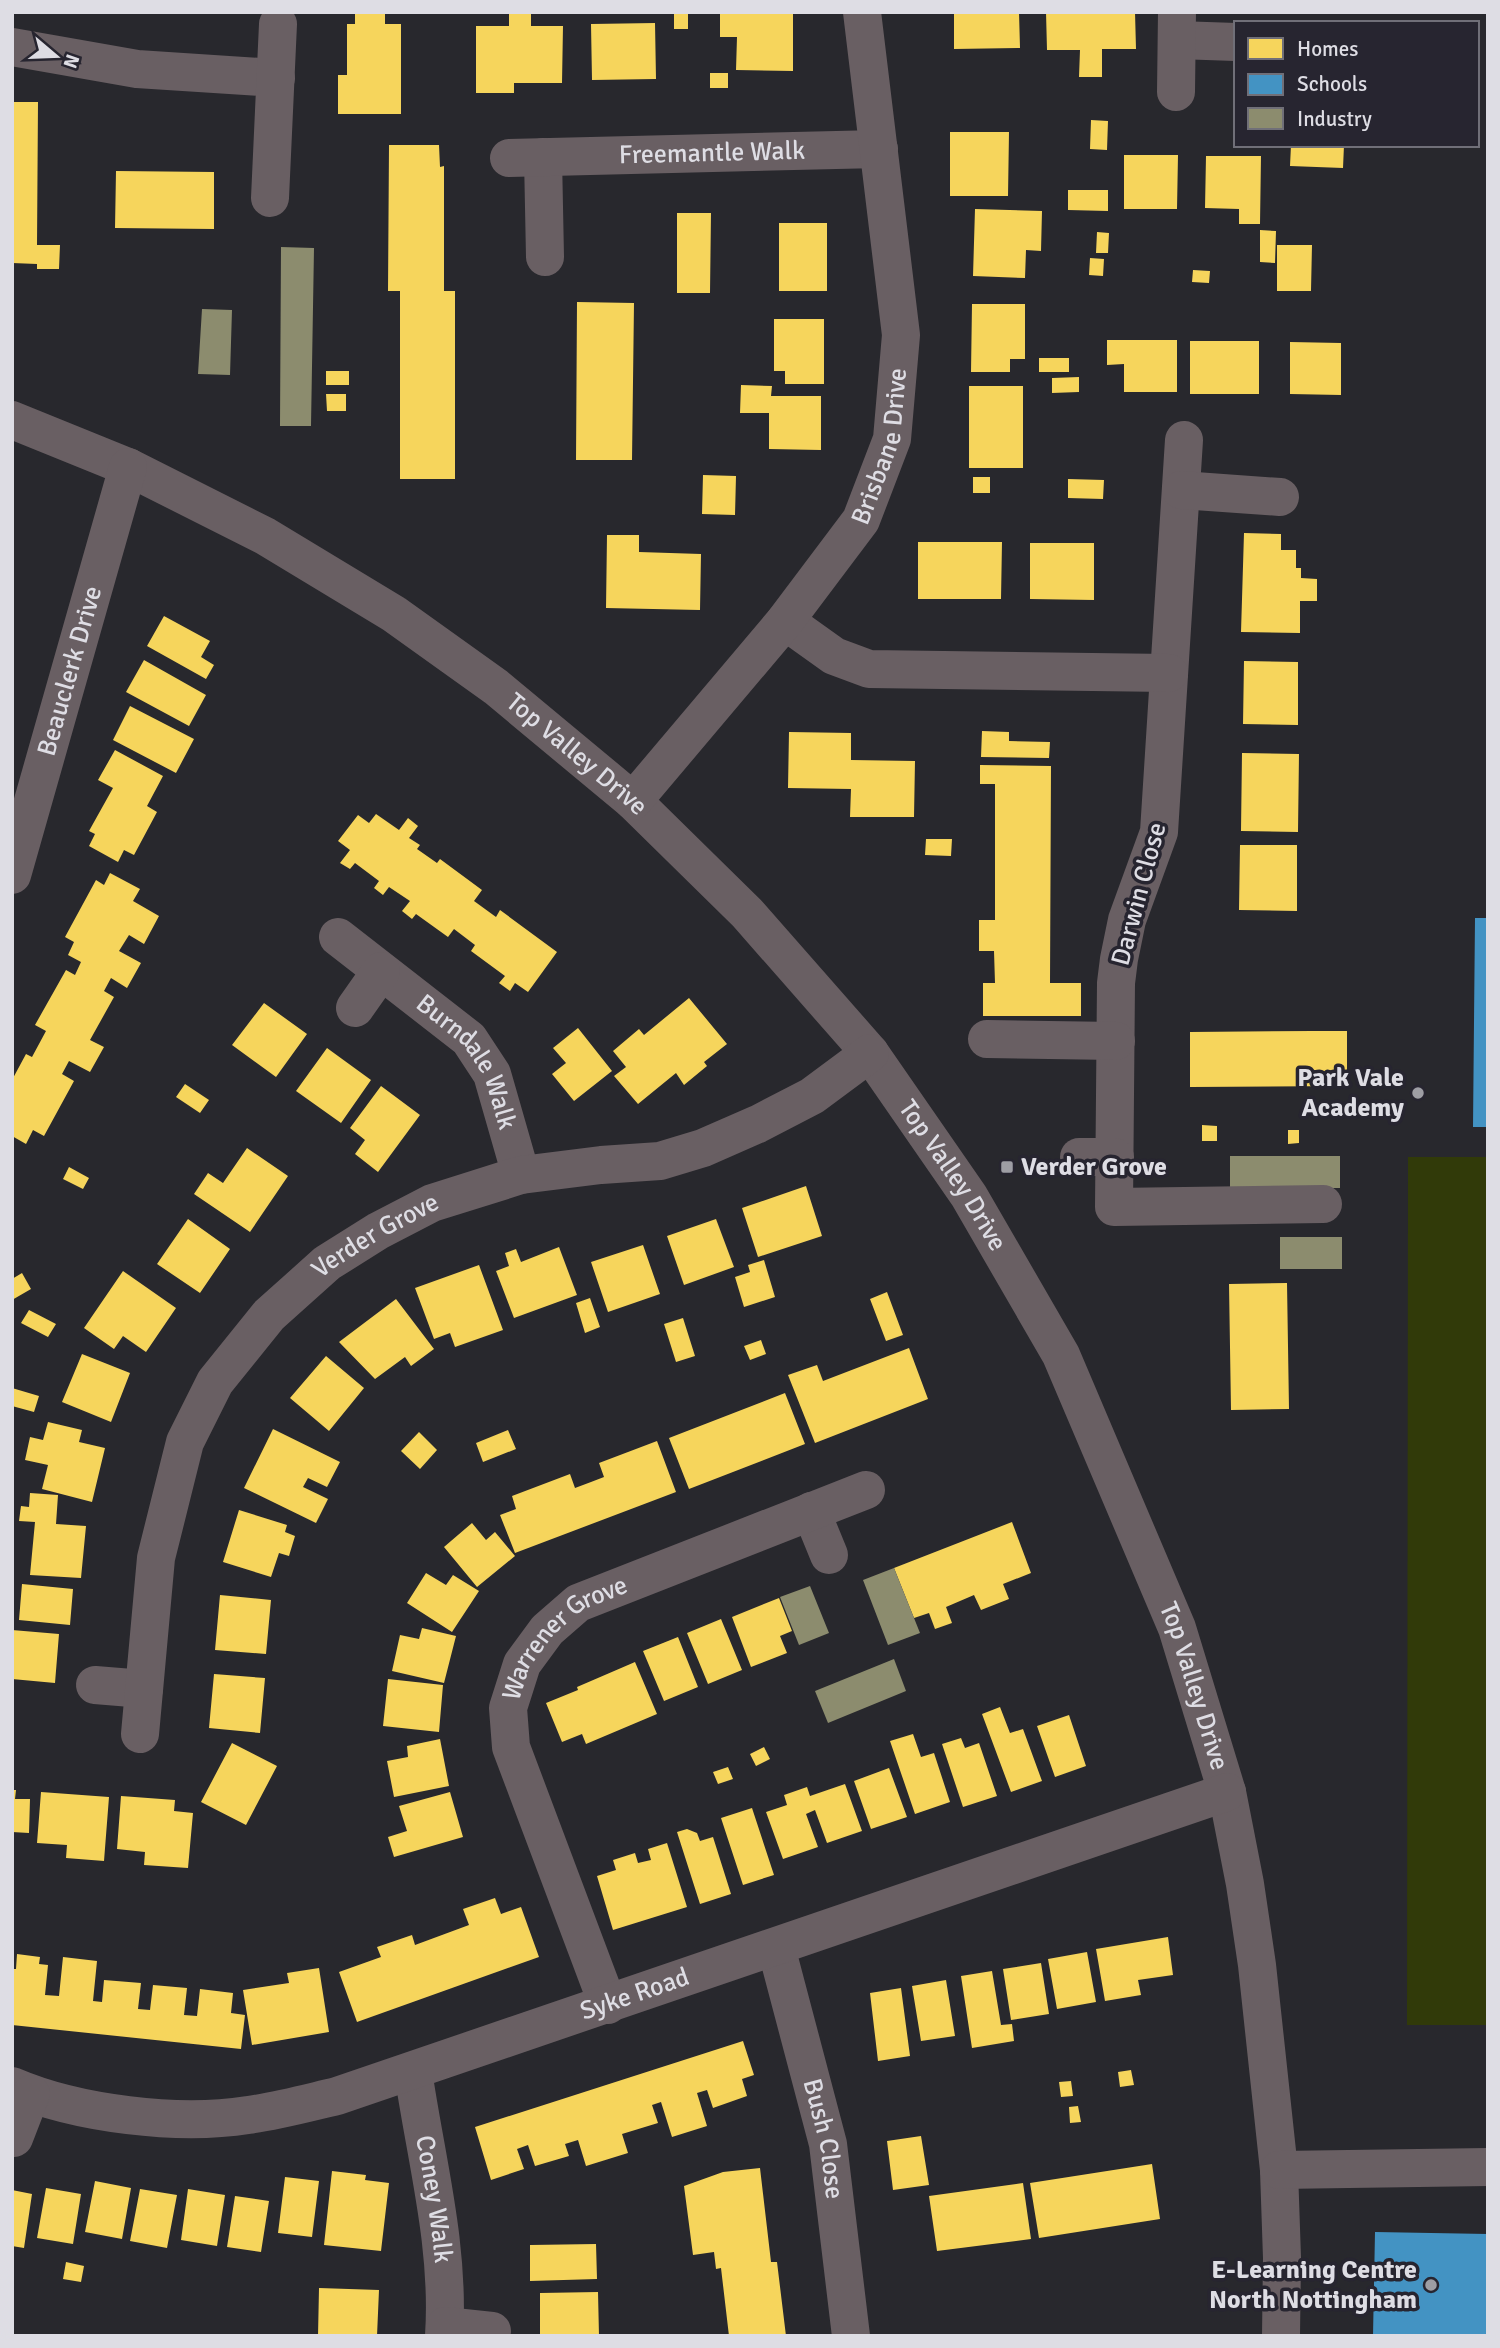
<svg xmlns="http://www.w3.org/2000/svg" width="1500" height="2348" viewBox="0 0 1500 2348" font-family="Signika,sans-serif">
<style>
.green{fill:#313a09}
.homes{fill:#f6d55c}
.schools{fill:#4393c3}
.industry{fill:#8c8c6e}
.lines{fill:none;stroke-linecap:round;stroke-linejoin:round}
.minor{stroke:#695f63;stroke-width:38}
.poi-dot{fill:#9e9ea4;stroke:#272530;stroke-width:2.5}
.labels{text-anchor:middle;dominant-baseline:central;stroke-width:7;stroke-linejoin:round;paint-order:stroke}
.street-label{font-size:26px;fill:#dedde4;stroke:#272530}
.poi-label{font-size:26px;font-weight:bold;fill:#dedde4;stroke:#272530;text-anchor:end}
</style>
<rect width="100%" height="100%" fill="#28282d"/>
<!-- green -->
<path class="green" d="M1408 1157H1488V2025H1407Z"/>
<!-- homes -->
<path class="homes" d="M355 12H385V24H401V114H338V75H347V24H355Z
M509 12H531V26H563L562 83H514V93H476V26H509Z
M674 12H688V29H674Z
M720 12H793V71L736 70 737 37H720Z
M954 12H1019L1020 48 954 49Z
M1046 12H1135L1136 49H1102V77H1079L1080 50H1047Z
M655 23 656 79 592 80 591 24Z
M710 73H728V88H710Z
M12 102H38L37 245H60L59 269H37V264L12 263Z
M1091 120 1108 121 1107 150 1090 149Z
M950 132H1009L1008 196H950Z
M389 145H439L440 167 444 166V291H455V479H400V291H388Z
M1291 145H1344L1343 168 1290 166Z
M1124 155H1178L1177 209H1124Z
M1206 156H1261L1260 224H1239V209L1205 208Z
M116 171 214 172V229L115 228Z
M1068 190H1108V211L1068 210Z
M975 209 1042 211 1041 251 1026 250 1025 278 973 276Z
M677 213H711L710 293H677Z
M779 223H827V291H779Z
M1260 230 1276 231 1275 263 1260 262Z
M1097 232 1109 233 1108 253H1096Z
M1277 245H1312L1311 291H1277Z
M1090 258 1104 259 1103 276 1089 275Z
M1193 270 1210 271 1209 283 1192 282Z
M577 302 634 303 632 460H576Z
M972 304H1025V359H1010V372H971Z
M774 319H824V384H785V371H774Z
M1107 340H1177V392H1124V364L1107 365Z
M1190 341H1259V394H1190Z
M1290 342 1341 343V395L1290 394Z
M1039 358H1069V372H1039Z
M326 371H349V385H326Z
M1079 377V392L1052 393V378Z
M741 385 772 386 771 396H821V450L769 449V413H740Z
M969 386H1023V468H969Z
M326 394H346V411H327Z
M703 475 736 476 735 515 702 514Z
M973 477H990V493H973Z
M1068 479 1104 480 1103 499 1068 498Z
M1244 533 1281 534V550H1296V568H1301V578L1317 579V601H1300V633L1241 632Z
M607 535H639V552L701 554 700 610 606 608Z
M918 542H1002L1001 599H918Z
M1030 543H1094V600L1030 599Z
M164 616 210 641 201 657 214 665 206 679 147 646Z
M144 660 206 695 189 726 126 692Z
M1244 661 1298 662V725L1243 724Z
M130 706 194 739 176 773 113 740Z
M982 731 1009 732V741L1050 742 1049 758 981 757Z
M789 732 851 733V760L915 761 914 817H850L851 789 788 788Z
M115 750 163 776 147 806 157 812 134 855 124 850 118 862 89 846 95 834 89 831 113 788 98 780Z
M1242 753 1299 754 1298 832 1241 831Z
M980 765 1051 766 1050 983H1081V1016H983V983H995L994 951H979V920H995V784H980Z
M376 814 399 830 408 818 418 826 409 838 420 845 417 849 437 863 440 859 482 890 474 901 496 917 500 910 557 952 528 992 515 983 510 991 499 983 505 976 471 951 475 945 454 929 448 937 416 914 412 919 402 911 410 901 389 887 383 895 374 888 379 881 355 863 350 869 340 863 350 850 338 841 358 815 369 823Z
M926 839H952L951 856 925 855Z
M1240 845H1297V911L1239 910Z
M110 873 140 889 133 901 159 916 144 944 129 935 119 951 141 963 127 988 111 978 104 991 114 997 90 1040 104 1047 90 1072 69 1061 62 1074 74 1081 44 1136 33 1130 26 1144 12 1136V1080L26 1054 32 1057 46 1031 35 1025 66 970 75 975 81 962 68 955 74 942 65 937 96 880 104 885Z
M689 998 727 1044 704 1062 707 1066 684 1085 676 1073 638 1104 614 1076 626 1067 613 1051 639 1029 644 1035Z
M264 1003 307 1034 276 1077 232 1045Z
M578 1028 612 1071 574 1101 552 1074 566 1063 553 1048Z
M1313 1031H1347V1086L1190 1087V1032Z
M327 1048 371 1080 341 1123 296 1091Z
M185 1084 209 1100 200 1113 176 1097Z
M381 1086 420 1115 378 1172 355 1154 365 1140 350 1128Z
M1202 1125 1217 1126V1141H1202Z
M1288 1130H1299V1143L1288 1144Z
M247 1148 288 1176 250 1232 194 1194 208 1173 223 1183Z
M69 1167 89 1178 83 1189 63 1179Z
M806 1186 822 1236 758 1257 742 1208Z
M188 1219 230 1249 200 1293 157 1264Z
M716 1219 734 1267 684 1285 667 1236Z
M643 1245 660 1294 608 1312 591 1262Z
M559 1247 577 1295 514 1318 496 1271 509 1266 505 1253 516 1249 521 1262Z
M764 1260 775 1297 744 1307 735 1277 750 1272 748 1265Z
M479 1265 503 1330 455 1347 450 1333 434 1339 415 1288Z
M123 1271 176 1308 146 1352 123 1336 114 1349 84 1328Z
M22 1273 31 1289 12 1300V1279Z
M1287 1283 1289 1409 1231 1410 1229 1284Z
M887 1292 903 1335 886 1341 870 1299Z
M590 1298 600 1327 585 1333 576 1303Z
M396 1299 434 1349 411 1366 405 1357 375 1379 339 1342Z
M29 1310 56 1324 48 1337 21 1323Z
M683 1318 695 1356 676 1362 664 1324Z
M761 1340 766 1354 750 1360 744 1346Z
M909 1348 928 1399 815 1443 788 1375 817 1365 823 1381Z
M82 1354 130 1373 111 1422 62 1402Z
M326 1356 364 1388 329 1431 290 1398Z
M12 1388 39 1396 34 1412 12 1406Z
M785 1393 805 1444 689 1489 669 1438Z
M48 1422 82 1430 79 1442 105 1448 92 1502 42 1489 48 1465 25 1460 30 1437 43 1440Z
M273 1429 340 1462 327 1487 308 1478 303 1487 328 1499 316 1523 244 1488Z
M508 1430 516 1449 483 1462 476 1443Z
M419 1432 437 1450 420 1469 401 1451Z
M657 1441 676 1492 515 1553 500 1515 516 1509 512 1496 570 1474 575 1488 591 1482 604 1477 599 1463Z
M30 1493 58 1495 56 1524 86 1526 81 1578 30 1575 35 1522 19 1521 21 1506 29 1507Z
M239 1510 287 1525 285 1532 295 1536 289 1556 279 1553 271 1577 223 1562Z
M1012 1522 1031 1573 1003 1584 1009 1599 981 1610 974 1595 946 1607 952 1623 935 1629 929 1613 914 1618 894 1568Z
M472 1523 486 1540 495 1532 515 1556 477 1587 444 1547Z
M426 1573 446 1585 453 1575 479 1591 452 1632 407 1603Z
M22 1584 73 1589 70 1625 19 1620Z
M220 1595 271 1600 266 1654 215 1650Z
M779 1598 792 1631 780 1636 787 1653 751 1667 732 1617Z
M721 1619 742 1670 708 1684 687 1633Z
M422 1628 456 1636 444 1683 392 1671 400 1635 419 1639Z
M12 1630 59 1634 55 1683 12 1679Z
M678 1637 698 1687 664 1701 643 1651Z
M635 1662 657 1714 586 1744 582 1734 562 1742 546 1703 578 1690 577 1687Z
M214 1674 265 1678 260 1733 209 1728Z
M388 1679 443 1685 439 1732 383 1726Z
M1000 1707 1010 1733 1023 1729 1042 1781 1011 1792 982 1714Z
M1069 1715 1086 1766 1055 1777 1037 1726Z
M913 1734 921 1757 934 1753 950 1802 915 1814 890 1741Z
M961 1738 965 1748 979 1743 997 1796 963 1807 942 1744Z
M440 1739 449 1786 394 1797 387 1761 408 1757 407 1746Z
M232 1743 277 1766 246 1825 201 1802Z
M764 1747 770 1759 756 1766 750 1754Z
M728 1767 733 1779 718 1784 713 1772Z
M889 1768 907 1817 871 1829 854 1781Z
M845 1784 862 1831 827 1843 815 1810 806 1814 818 1847 783 1859 766 1812 787 1805 784 1795 807 1787 810 1796Z
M12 1790H16L15 1799H30L29 1833 12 1832Z
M41 1792 109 1797 104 1861 66 1858 67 1845 37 1843Z
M450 1792 463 1837 394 1857 388 1837 407 1831 399 1806Z
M121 1796 175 1800 174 1811 193 1813 188 1868 144 1865 145 1852 117 1849Z
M752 1808 774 1875 743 1885 721 1818Z
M687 1829 697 1833 700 1841 713 1837 731 1894 700 1904 677 1832Z
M667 1843 687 1907 613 1930 597 1876 616 1870 613 1860 635 1853 638 1863 651 1860 648 1849Z
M495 1898 501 1914 521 1907 539 1957 357 2022 339 1972 381 1957 377 1947 412 1935 415 1945 469 1925 463 1909Z
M1168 1937 1173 1975 1138 1980 1141 1995 1105 2001 1096 1949Z
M1087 1952 1096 2002 1057 2009 1048 1959Z
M17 1954 40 1957 39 1964 48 1965 45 1995 59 1996 63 1957 97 1961 93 2001 102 2002 104 1980 141 1983 138 2009 150 2010 153 1985 187 1988 184 2015 197 2016 200 1989 233 1993 231 2013 245 2015 241 2049 12 2025V1969H16Z
M1041 1963 1049 2014 1011 2020 1003 1969Z
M319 1968 329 2032 252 2045 243 1990 289 1983 287 1973Z
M992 1971 1001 2025 1012 2024 1014 2041 972 2048 961 1976Z
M946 1980 955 2036 921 2041 912 1986Z
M901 1988 910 2056 878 2061 870 1993Z
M743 2041 754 2075 742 2079 747 2096 713 2108 707 2090 697 2093 707 2126 672 2137 661 2102 652 2105 658 2123 622 2134 628 2153 586 2166 578 2140 565 2144 569 2156 535 2166 528 2145 517 2149 524 2169 491 2180 475 2127Z
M1131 2070 1134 2085 1120 2087 1118 2072Z
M1071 2081 1073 2096 1061 2097 1059 2082Z
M1078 2106 1081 2122 1070 2123 1069 2107Z
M921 2136 929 2185 893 2190 887 2141Z
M1152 2164 1160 2219 1039 2238 1030 2183Z
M760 2168 771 2262H777L786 2336H729L721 2268 716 2269 714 2252 693 2255 684 2186 723 2172Z
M332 2171 366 2175 365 2180 389 2183 381 2251 324 2245Z
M285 2177 319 2181 312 2237 278 2233Z
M95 2181 131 2188 122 2239 85 2232Z
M1023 2183 1031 2239 937 2251 929 2196Z
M46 2188 81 2194 73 2244 37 2238Z
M140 2189 177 2195 167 2248 130 2241Z
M188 2189 225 2195 217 2246 181 2240Z
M12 2190 32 2194 24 2248 12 2246Z
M235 2196 269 2201 261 2252 227 2247Z
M596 2244 597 2279 530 2281V2245Z
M66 2262 84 2266 81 2282 63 2279Z
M319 2288 379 2290 377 2336H318Z
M598 2292 599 2336H540V2293Z"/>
<!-- schools -->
<path class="schools" d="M1475 918H1488V1127H1473Z
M1375 2232 1488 2234V2336H1373Z"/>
<!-- industry -->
<path class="industry" d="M281 247 314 248 311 426H280Z
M202 309 232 310 230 375 198 374Z
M1230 1156H1340V1188H1230Z
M1280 1237H1342V1269H1280Z
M894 1568 920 1633 888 1645 863 1580Z
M810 1586 829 1633 799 1645 780 1597Z
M894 1659 906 1691 828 1723 815 1691Z"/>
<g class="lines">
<!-- minor -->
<g class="minor">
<path d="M1177 40 1236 42"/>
<path d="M12 47 137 69 276 78"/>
<path d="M1176 92 1177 12"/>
<path d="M543 157 545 257"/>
<path id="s1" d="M509 158 879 149"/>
<path d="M270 198 278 24"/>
<path id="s2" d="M12 420 128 467 265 536 394 614 496 687 633 801 747 913 870 1053 969 1196 1061 1355 1177 1628 1227 1792 1245 1884 1257 1965 1279 2170 1282 2258 1281 2336"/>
<path d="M1184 440 1159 832 1127 920 1119 959 1116 983 1114 1207 1323 1204"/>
<path d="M1181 490 1280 497"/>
<path d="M785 621 834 656 869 669 1169 673"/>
<path id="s3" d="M633 801 785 621 861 520 892 439 901 335 862 12"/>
<path id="s4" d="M12 875 128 467"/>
<path id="s5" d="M338 937 469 1039 492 1074 521 1175"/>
<path d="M355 1008 381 971"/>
<path d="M987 1039 1116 1041"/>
<path d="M1079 1157H1115"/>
<path d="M811 1511 829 1555"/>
<path d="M95 1685 144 1689"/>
<path id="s6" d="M140 1734 156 1558 185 1442 215 1382 269 1315 327 1263 378 1231 432 1203 521 1175 601 1165 660 1161 703 1148 758 1124 812 1096 870 1053"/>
<path id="s7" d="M776 1947 828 2144 851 2336"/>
<path id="s8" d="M608 2005 511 1747 508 1708 522 1664 547 1630 578 1603 866 1490"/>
<path id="s9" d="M413 2071C426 2160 450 2246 444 2336"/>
<path id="s10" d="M12 2086C77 2114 178 2126 248 2115 278 2111 307 2103 337 2096L1227 1792"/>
<path d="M14 2138 31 2094"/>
<path d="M1279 2170 1488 2167"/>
<path d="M445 2326 492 2331"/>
</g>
</g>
<!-- markers -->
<g class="poi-dot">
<circle cx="1418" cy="1093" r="7"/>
<rect x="1000" y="1160" width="14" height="14" rx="3.5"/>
<circle cx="1431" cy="2285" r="7"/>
</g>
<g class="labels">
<!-- street labels -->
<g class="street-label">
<text stroke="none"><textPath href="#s1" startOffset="203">Freemantle Walk</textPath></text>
<text stroke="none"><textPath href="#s3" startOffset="439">Brisbane Drive</textPath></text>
<text stroke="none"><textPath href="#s4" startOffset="212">Beauclerk Drive</textPath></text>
<text stroke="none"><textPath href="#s2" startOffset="660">Top Valley Drive</textPath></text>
<text transform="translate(1139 894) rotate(-75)">Darwin Close</text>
<text stroke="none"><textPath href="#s5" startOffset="184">Burndale Walk</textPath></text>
<text stroke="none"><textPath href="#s2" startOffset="1227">Top Valley Drive</textPath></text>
<text stroke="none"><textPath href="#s6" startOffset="583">Verder Grove</textPath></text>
<text stroke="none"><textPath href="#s8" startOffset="410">Warrener Grove</textPath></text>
<text stroke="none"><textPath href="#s2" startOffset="1794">Top Valley Drive</textPath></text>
<text stroke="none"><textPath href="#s10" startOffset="646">Syke Road</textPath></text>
<text stroke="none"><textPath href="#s7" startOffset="198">Bush Close</textPath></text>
<text stroke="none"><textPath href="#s9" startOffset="130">Coney Walk</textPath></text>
</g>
<!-- poi labels -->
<g class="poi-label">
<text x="1404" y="1078">Park Vale<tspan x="1404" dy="30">Academy</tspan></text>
<text x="1021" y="1167" text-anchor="start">Verder Grove</text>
<text x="1417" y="2270">E-Learning Centre<tspan x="1417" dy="30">North Nottingham</tspan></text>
</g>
</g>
<!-- border -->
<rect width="1500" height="2348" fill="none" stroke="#dedde4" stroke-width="28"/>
<!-- legend -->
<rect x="1234" y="21" width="245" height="126" fill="#272530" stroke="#706f78" stroke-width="2"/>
<rect x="1248" y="38" width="35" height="21" fill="#f6d55c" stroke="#706f78" stroke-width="2"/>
<text x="1297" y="56" font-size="21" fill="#dedde4">Homes</text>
<rect x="1248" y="74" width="35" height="21" fill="#4393c3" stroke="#706f78" stroke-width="2"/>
<text x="1297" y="91" font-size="21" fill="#dedde4">Schools</text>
<rect x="1248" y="108" width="35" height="21" fill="#8c8c6e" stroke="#706f78" stroke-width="2"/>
<text x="1297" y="126" font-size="21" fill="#dedde4">Industry</text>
<!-- north arrow -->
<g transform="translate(56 56) rotate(109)" stroke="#272530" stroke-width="5" paint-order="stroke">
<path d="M0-5L12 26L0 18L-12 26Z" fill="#dedde4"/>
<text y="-10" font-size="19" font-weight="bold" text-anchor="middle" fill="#dedde4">N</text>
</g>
</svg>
